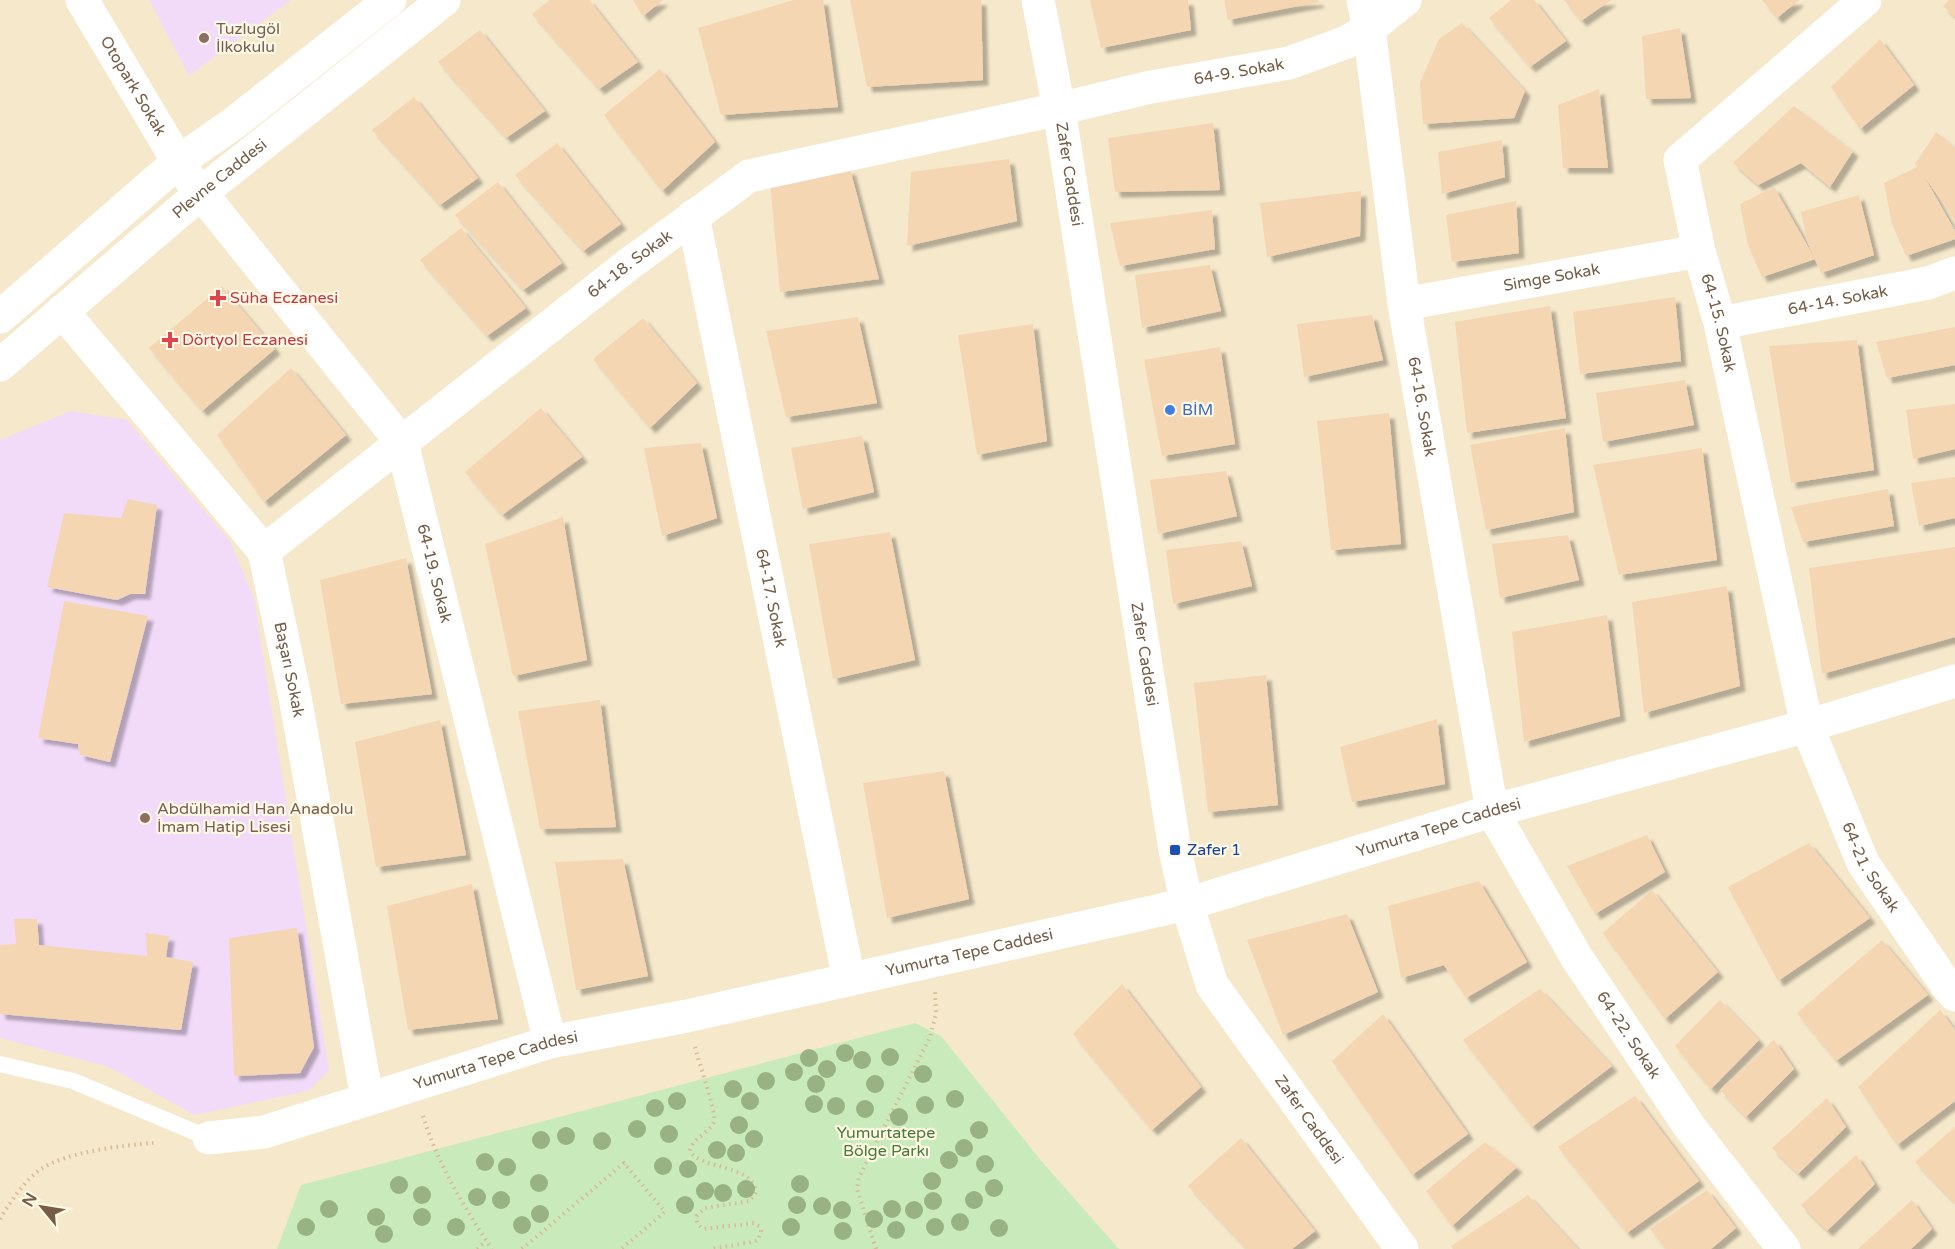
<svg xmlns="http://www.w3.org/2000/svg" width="1955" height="1249" viewBox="0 0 1955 1249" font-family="'Varela Round',sans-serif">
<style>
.residential{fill:#f5e8cb}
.education{fill:#f2dbf9}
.green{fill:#c9ebbc}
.building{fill:#f4d6b3;filter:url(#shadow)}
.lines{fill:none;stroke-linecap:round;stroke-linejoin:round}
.path{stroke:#d9b997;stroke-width:4;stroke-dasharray:1.5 4.5;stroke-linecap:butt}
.lane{stroke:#fff;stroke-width:16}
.street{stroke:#fff;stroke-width:33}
.secondary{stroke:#fff;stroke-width:33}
.tree{fill:#99b284}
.education-dot{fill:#8d6e63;stroke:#fff8e5;stroke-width:2}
.health-dot{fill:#e0444e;stroke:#fff8e5;stroke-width:2}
.shop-dot{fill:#3f7fe0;stroke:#fff8e5;stroke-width:2}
.transit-dot{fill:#1a4fb4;stroke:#fff8e5;stroke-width:2}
.labels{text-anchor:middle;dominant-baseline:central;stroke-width:4.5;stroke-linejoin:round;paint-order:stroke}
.education-label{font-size:16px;fill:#785e54;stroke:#fff8e5;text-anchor:start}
.street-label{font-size:16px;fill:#745c45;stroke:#fff8e5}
.health-label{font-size:16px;fill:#be3a42;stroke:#fff8e5;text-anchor:start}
.shop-label{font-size:16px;fill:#366cbe;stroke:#fff8e5;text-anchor:start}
.transit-label{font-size:16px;fill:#164399;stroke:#fff8e5;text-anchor:start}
.park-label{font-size:16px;fill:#477b3c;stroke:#fff8e5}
</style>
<defs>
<filter id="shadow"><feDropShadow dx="5.5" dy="5.5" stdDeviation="1.5" flood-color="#0004"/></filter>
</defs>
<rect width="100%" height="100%" fill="#fef5dd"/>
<!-- residential -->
<path class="residential" d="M0 0H1955V1249H0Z"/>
<!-- education -->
<path class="education" d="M149 0H291L189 76Z
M71 411 127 420 230 541 254 598 329 1071 308 1091 194 1115 109 1067 0 1038V440Z"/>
<!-- green -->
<path class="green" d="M915 1023 941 1036 1043 1163 1119 1249H277L301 1185Z"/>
<!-- building -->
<path class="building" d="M550 0H589L638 62 599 89 532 14Z
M633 0H663L643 16Z
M794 0H823L838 107 721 115 698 28Z
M850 0H981L983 80 867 87Z
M1090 0H1188L1191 30 1101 48Z
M1224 0H1318L1319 2 1228 20Z
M1511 0H1534L1566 41 1530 67 1489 18Z
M1564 0H1611L1581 21Z
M1762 0H1799L1777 18Z
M1949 0H1955V17L1943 6Z
M1462 23 1525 91 1514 118 1423 124 1420 83 1439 39Z
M1680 28 1691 98 1646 99 1642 36Z
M480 30 545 111 506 138 438 62Z
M1880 39 1914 85 1860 129 1831 87Z
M660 69 715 142 662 191 604 115Z
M1599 89 1608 168H1563L1558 105Z
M414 97 478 178 440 205 372 130Z
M1794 106 1853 151 1830 187 1801 163 1758 185 1733 163Z
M1213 123 1220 190 1115 192 1108 138Z
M1936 132 1955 148V219L1925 178 1955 231V239L1906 256 1892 224 1884 183 1917 167 1915 164Z
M1502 140 1505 177 1442 194 1438 152Z
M557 143 621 224 583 251 515 175Z
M1009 159 1017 221 907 246 911 172Z
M850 169 879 279 780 292 770 181Z
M498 182 562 263 523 290 455 215Z
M1774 187 1815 259 1762 277 1748 245 1740 204Z
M1361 191 1360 236 1267 257 1260 203Z
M1859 195 1874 255 1821 273 1807 241 1801 212Z
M1516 201 1519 253 1452 262 1446 215Z
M1212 210 1215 249 1120 266 1110 223Z
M461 228 526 308 487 336 420 260Z
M1210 265 1221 311 1142 328 1135 275Z
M222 286 275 349 202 411 149 348Z
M1675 297 1681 361 1580 374 1573 312Z
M1550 306 1566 418 1467 433 1455 322Z
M1372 315 1383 360 1304 377 1297 324Z
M858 317 877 403 786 417 766 331Z
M643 318 697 383 650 428 593 359Z
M1033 324 1047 441 977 455 958 335Z
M1955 327V365L1887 378 1876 342Z
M1857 340 1874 470 1791 483 1769 346Z
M1220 347 1235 444 1162 456 1144 360Z
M291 368 346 435 264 502 217 435Z
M1685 380 1694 425 1603 442 1596 393Z
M1955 404V449L1913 459 1906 410Z
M541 408 582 457 502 515 465 472Z
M1389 413 1401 544 1331 550 1317 421Z
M1565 428 1574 512 1486 530 1470 445Z
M862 436 874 492 803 509 791 448Z
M701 443 717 518 662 536 644 448Z
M1702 448 1717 560 1619 575 1593 465Z
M1226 471 1237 516 1158 534 1150 480Z
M1955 477V518L1919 526 1911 483Z
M1888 489 1894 526 1803 542 1791 507Z
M128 499 157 505 145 594H130L117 600 47 587 64 513 121 518Z
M563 517 587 660 513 676 485 544Z
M890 532 915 660 833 679 809 544Z
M1568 535 1579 580 1500 598 1492 544Z
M1241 541 1252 586 1173 604 1166 550Z
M1955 547V637L1822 674 1809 568Z
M406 558 432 694 341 704 320 580Z
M1727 586 1740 686 1644 713 1632 602Z
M64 601 148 616 110 762 80 755 78 744 38 738Z
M1607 615 1620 716 1524 742 1512 632Z
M1266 675 1278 805 1208 812 1194 683Z
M600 700 616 827 540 829 518 711Z
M1437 719 1445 784 1352 802 1340 747Z
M440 720 466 855 376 867 355 742Z
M944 771 969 899 887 918 863 783Z
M1647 835 1665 872 1595 914 1567 866Z
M1809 843 1870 918 1778 981 1728 887Z
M623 859 648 976 576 990 555 862Z
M1479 881 1527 962 1466 998 1444 965 1401 978 1388 906Z
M472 884 498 1019 408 1030 387 906Z
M1652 890 1718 972 1665 1019 1603 933Z
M1347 914 1378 992 1283 1035 1247 940Z
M14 919H37L39 945 147 956 146 933 169 936 166 957 193 962 181 1030 0 1014V945L16 944Z
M297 928 314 1047 300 1073 234 1076 229 938Z
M1882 940 1928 995 1836 1061 1797 1013Z
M1122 984 1201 1087 1152 1130 1073 1034Z
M1540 989 1612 1066 1532 1127 1463 1040Z
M1720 1000 1759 1040 1711 1089 1675 1046Z
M1940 1010 1955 1030V1101L1897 1145 1858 1087Z
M1383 1014 1468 1134 1412 1175 1332 1061Z
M1774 1040 1794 1069 1746 1117 1720 1090Z
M1635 1096 1699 1181 1627 1233 1558 1147Z
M1827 1098 1846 1127 1798 1174 1772 1148Z
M1955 1127V1203L1915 1162Z
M1241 1138 1315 1231 1292 1249H1247L1188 1186Z
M1485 1142 1517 1167 1452 1226 1426 1191Z
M1856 1155 1875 1184 1827 1231 1801 1205Z
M1707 1190 1736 1228 1711 1249H1666L1650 1229Z
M1528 1195 1578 1249H1453L1451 1246Z
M1912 1200 1932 1229 1911 1249H1858Z"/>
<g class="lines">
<!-- path -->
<path class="path" d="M695 1047C698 1060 717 1114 714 1122 709 1134 692 1138 690 1151 701 1170 753 1164 756 1192L750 1201 705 1208 697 1216C696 1223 698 1226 704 1229L754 1223 759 1226 761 1231 758 1240 753 1242 710 1249
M423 1116C438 1165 464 1207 492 1249
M0 1219C11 1201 23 1182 41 1169 66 1152 124 1145 154 1143
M477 1249 486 1241
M522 1249 624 1163 665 1212 621 1249
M876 1249 857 1189 859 1177 930 1037 936 1014 935 992"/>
<!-- lane -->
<path class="lane" d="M0 1064 73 1081 209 1138"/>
<!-- street -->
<g class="street">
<path id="s1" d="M82 0 185 173 402 443 550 1042"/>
<path id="s2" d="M1363 0 1369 29 1404 304 1492 811 1577 958 1689 1126 1784 1249"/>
<path id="s3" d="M1865 0 1680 160 1699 251 1720 323 1807 726 1863 863 1947 986 1955 995"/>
<path id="s4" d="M693 216 849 980"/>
<path id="s5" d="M1404 304 1699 251"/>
<path id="s6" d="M62 311 264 551 295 697 367 1098"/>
<path id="s7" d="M1720 323 1928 283 1955 273"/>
<path id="s8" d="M264 551 629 264 749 176 1059 109 1146 88 1289 63 1347 42 1369 29 1405 0"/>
<path id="s9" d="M209 1138 264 1132 550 1042 687 1016 1187 904 1492 811 1807 726 1955 681"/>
</g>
<!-- secondary -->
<g class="secondary">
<path id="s10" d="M1038 0 1059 109 1175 850 1187 904 1212 985 1402 1249"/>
<path d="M0 317 178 162 234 123 390 0"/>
<path id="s11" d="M0 365 201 193 444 0"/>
</g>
</g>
<!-- trees -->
<g class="tree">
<circle cx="845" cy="1053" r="9"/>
<circle cx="890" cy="1057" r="9"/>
<circle cx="809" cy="1058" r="9"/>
<circle cx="862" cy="1060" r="9"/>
<circle cx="827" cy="1069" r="9"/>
<circle cx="794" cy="1072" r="9"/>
<circle cx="923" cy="1074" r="9"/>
<circle cx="766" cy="1081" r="9"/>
<circle cx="816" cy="1084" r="9"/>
<circle cx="875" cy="1084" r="9"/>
<circle cx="733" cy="1089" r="9"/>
<circle cx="955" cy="1099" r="9"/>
<circle cx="677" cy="1101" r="9"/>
<circle cx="750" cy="1101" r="9"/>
<circle cx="814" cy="1104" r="9"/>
<circle cx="925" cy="1105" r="9"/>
<circle cx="836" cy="1106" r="9"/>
<circle cx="655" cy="1108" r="9"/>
<circle cx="865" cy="1109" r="9"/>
<circle cx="899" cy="1117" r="9"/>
<circle cx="739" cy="1125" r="9"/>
<circle cx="637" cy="1129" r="9"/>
<circle cx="979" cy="1130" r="9"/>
<circle cx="669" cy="1134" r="9"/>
<circle cx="566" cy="1136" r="9"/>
<circle cx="754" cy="1139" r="9"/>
<circle cx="541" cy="1140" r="9"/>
<circle cx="602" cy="1141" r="9"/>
<circle cx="964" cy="1148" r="9"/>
<circle cx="717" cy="1150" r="9"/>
<circle cx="736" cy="1153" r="9"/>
<circle cx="949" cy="1160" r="9"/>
<circle cx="485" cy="1162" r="9"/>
<circle cx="985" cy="1164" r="9"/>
<circle cx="663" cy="1166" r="9"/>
<circle cx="507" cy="1167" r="9"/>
<circle cx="688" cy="1169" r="9"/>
<circle cx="932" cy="1181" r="9"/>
<circle cx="539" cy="1183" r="9"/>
<circle cx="800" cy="1184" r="9"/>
<circle cx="399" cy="1185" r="9"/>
<circle cx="994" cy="1188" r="9"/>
<circle cx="746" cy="1189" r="9"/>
<circle cx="705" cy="1191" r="9"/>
<circle cx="723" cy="1193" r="9"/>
<circle cx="422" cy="1195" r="9"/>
<circle cx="477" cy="1197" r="9"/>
<circle cx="501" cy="1200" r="9"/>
<circle cx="974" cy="1200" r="9"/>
<circle cx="933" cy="1201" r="9"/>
<circle cx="685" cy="1205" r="9"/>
<circle cx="797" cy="1205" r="9"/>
<circle cx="822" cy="1206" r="9"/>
<circle cx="329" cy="1209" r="9"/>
<circle cx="892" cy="1209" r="9"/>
<circle cx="842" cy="1210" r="9"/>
<circle cx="914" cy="1210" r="9"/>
<circle cx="540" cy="1214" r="9"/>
<circle cx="376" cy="1217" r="9"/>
<circle cx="422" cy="1217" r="9"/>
<circle cx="874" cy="1219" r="9"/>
<circle cx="960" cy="1222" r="9"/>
<circle cx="522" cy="1225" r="9"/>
<circle cx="306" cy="1227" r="9"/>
<circle cx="456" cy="1227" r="9"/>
<circle cx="791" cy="1227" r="9"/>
<circle cx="935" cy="1227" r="9"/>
<circle cx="999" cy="1228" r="9"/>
<circle cx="896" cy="1230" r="9"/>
<circle cx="843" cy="1231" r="9"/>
<circle cx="384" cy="1234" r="9"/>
</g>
<!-- markers -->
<g class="education-dot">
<circle cx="204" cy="38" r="6"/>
<circle cx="145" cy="818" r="6"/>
</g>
<g class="health-dot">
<path d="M215 289h6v6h6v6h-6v6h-6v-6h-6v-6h6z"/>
<path d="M167 331h6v6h6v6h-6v6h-6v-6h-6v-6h6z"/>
</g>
<circle class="shop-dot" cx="1170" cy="410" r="6"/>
<rect class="transit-dot" x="1169" y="844" width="12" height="12" rx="3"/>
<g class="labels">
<!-- education labels -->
<g class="education-label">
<text x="216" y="29">Tuzlugöl<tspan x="216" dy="18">İlkokulu</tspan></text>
<text x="157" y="809">Abdülhamid Han Anadolu<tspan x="157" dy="18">İmam Hatip Lisesi</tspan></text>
</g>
<!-- street labels -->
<g class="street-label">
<text stroke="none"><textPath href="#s8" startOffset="1114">64-9. Sokak</textPath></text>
<text stroke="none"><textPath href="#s1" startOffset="100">Otopark Sokak</textPath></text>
<text stroke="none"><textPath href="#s10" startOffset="177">Zafer Caddesi</textPath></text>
<text stroke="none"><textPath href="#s11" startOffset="288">Plevne Caddesi</textPath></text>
<text stroke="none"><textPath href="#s8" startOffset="465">64-18. Sokak</textPath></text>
<text stroke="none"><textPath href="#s5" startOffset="150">Simge Sokak</textPath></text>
<text stroke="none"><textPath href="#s7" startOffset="120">64-14. Sokak</textPath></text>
<text stroke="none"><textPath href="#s3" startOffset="412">64-15. Sokak</textPath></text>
<text stroke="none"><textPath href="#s2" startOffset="411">64-16. Sokak</textPath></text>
<text stroke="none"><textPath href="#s1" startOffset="682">64-19. Sokak</textPath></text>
<text stroke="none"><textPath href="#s4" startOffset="390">64-17. Sokak</textPath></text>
<text stroke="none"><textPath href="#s10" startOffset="663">Zafer Caddesi</textPath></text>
<text stroke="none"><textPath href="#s6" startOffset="435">Başarı Sokak</textPath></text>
<text stroke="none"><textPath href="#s9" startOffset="1270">Yumurta Tepe Caddesi</textPath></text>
<text stroke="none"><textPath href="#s3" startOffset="980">64-21. Sokak</textPath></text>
<text stroke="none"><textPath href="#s9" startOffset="784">Yumurta Tepe Caddesi</textPath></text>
<text stroke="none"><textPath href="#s2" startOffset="1084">64-22. Sokak</textPath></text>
<text stroke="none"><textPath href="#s9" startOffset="298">Yumurta Tepe Caddesi</textPath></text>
<text stroke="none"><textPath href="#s10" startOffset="1167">Zafer Caddesi</textPath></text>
</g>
<!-- health labels -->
<g class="health-label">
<text x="230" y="298">Süha Eczanesi</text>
<text x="182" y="340">Dörtyol Eczanesi</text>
</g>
<!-- shop labels -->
<g class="shop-label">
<text x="1182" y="410">BİM</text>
</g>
<!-- transit labels -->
<g class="transit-label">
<text x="1187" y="850">Zafer 1</text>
</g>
<!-- park labels -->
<g class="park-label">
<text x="886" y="1133">Yumurtatepe<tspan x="886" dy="18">Bölge Parkı</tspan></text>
</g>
</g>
<!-- north arrow -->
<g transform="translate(42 1207) rotate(300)" stroke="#fff8e5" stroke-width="4.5" paint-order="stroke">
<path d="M0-4.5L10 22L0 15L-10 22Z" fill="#745c45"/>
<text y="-9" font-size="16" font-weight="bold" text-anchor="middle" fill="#745c45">N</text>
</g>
</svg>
